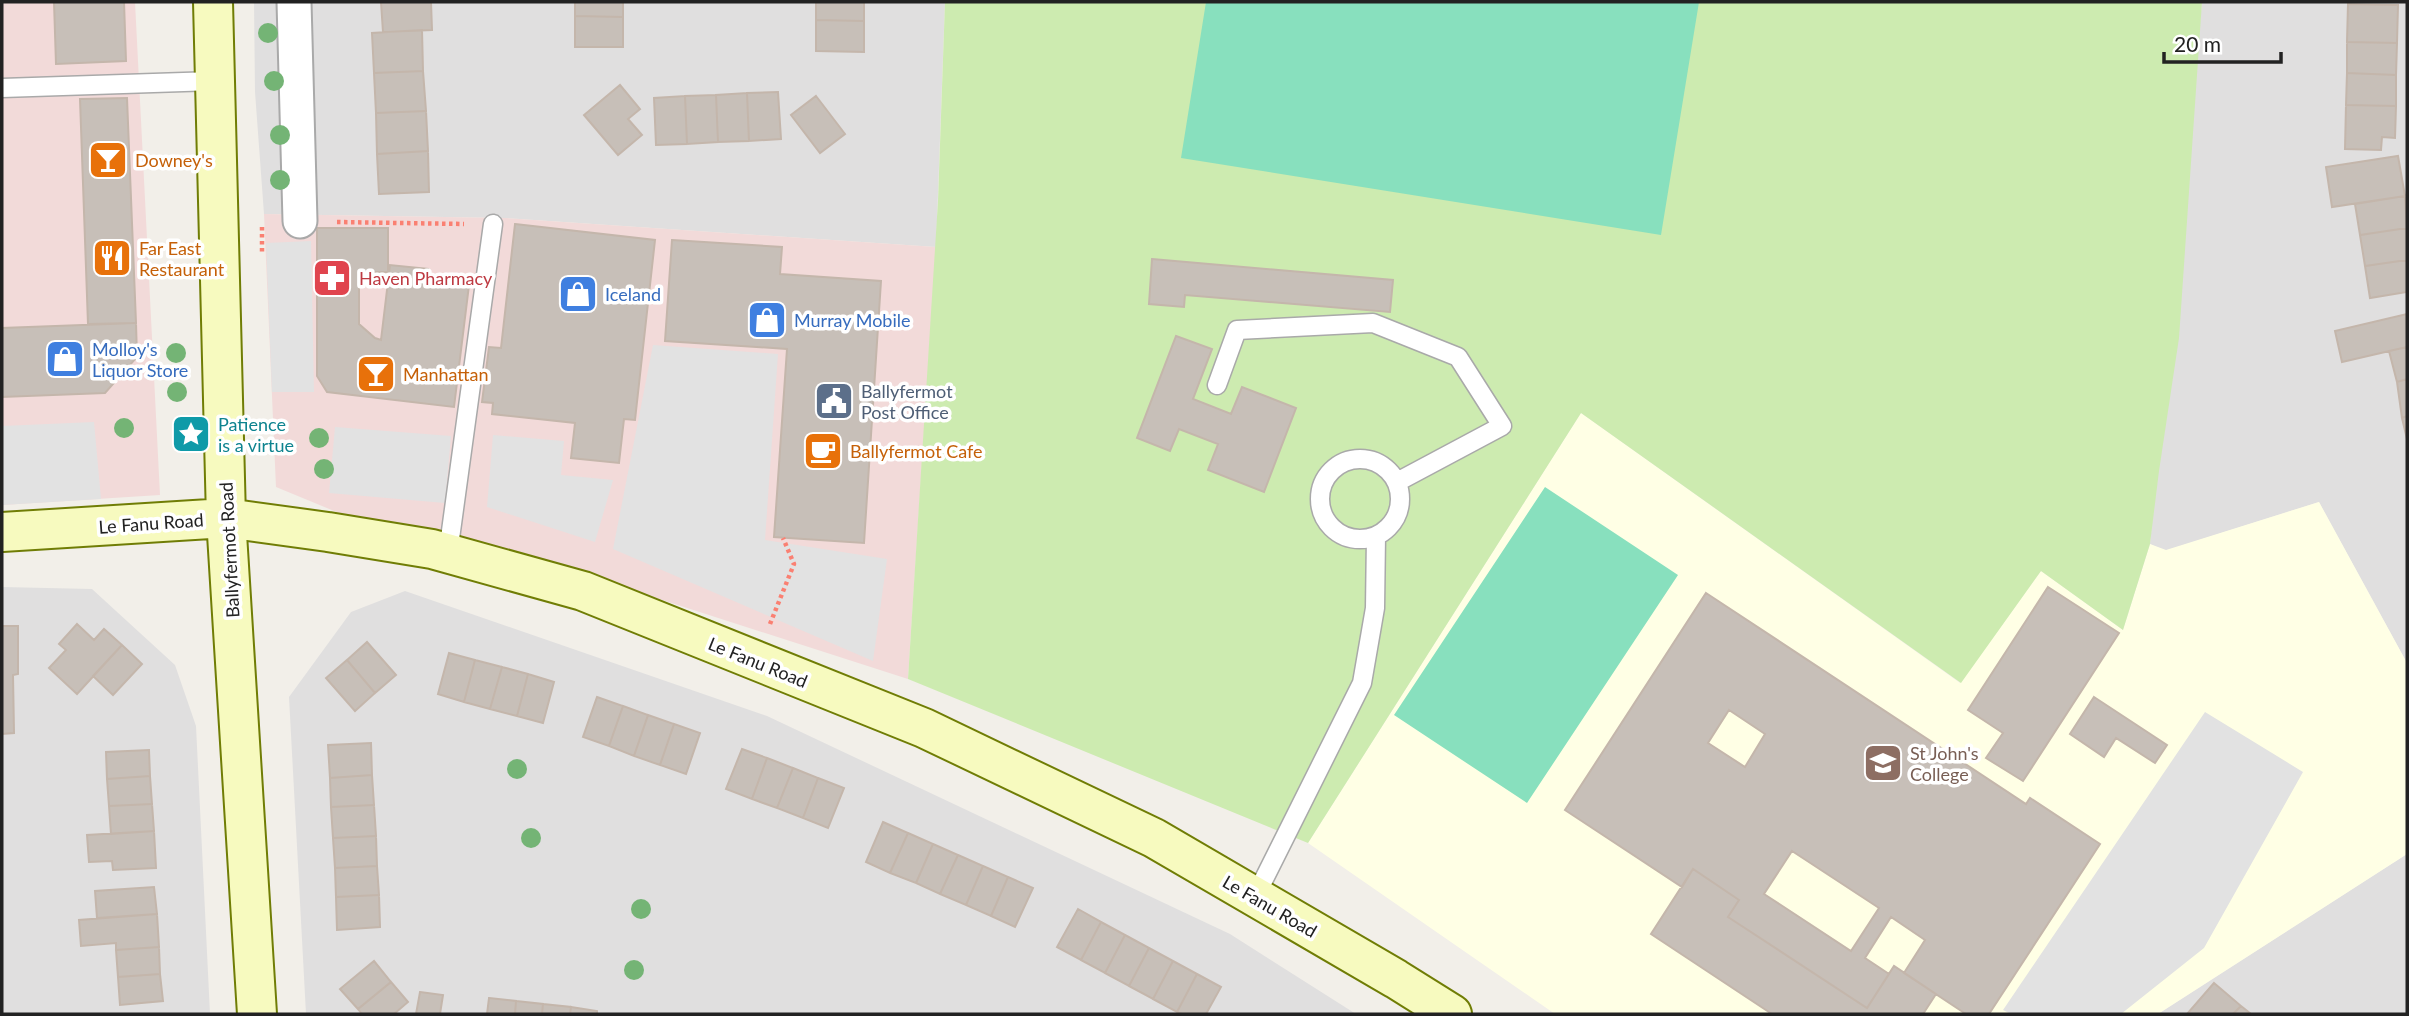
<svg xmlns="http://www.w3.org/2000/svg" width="2409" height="1016" viewBox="0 0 2409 1016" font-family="Lato,sans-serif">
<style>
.residential{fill:#e0dfdf}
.commercial{fill:#f2dad9}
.education{fill:#ffffe5}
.grass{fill:#cdebb0}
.pitch{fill:#88e0be}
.parking{fill:#e2e2e2}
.building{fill:#c7bfb8;stroke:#c4b6ab;stroke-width:2;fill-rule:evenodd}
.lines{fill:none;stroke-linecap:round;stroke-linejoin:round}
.lane-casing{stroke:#a9a9a9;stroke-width:21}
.street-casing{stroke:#a9a9a9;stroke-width:37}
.secondary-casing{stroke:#707d05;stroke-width:42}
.path{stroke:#fa8072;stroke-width:4.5;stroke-dasharray:3.5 3.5;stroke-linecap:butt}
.lane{stroke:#fff;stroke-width:18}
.street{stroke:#fff;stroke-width:33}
.secondary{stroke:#f7fabf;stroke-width:38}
.tree{fill:#74b475}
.labels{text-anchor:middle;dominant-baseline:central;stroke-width:7;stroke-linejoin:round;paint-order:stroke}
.food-label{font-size:18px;fill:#c56008;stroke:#fff;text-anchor:start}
.health-label{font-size:18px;fill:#be3a42;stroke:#fff;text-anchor:start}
.shop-label{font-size:18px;fill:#366cbe;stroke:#fff;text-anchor:start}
.service-label{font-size:18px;fill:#4e5e75;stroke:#fff;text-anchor:start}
.culture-label{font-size:18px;fill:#0d838f;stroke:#fff;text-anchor:start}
.street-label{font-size:18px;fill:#222;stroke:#fff}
.education-label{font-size:18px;fill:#785e54;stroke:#fff;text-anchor:start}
</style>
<rect width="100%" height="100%" fill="#f2efe9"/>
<!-- residential -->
<path class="residential" d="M254 2H945L936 247 505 218 264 214 255 92Z
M2202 2H2407V663L2319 502 2165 551 2150 544Z
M2 587 92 589 175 665 196 726 210 1014H2Z
M405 591 767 716 1230 934 1356 1014H306L289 697 351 612Z
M2407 854V1014H2158Z"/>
<!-- commercial -->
<path class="commercial" d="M2 2H135L160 495 2 505Z
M264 214 505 218 936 247 908 679 495 546 339 513 276 487Z"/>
<!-- education -->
<path class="education" d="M1581 413 1960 683 2041 571 2123 630 2150 544 2166 550 2319 502 2407 663V854L2158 1014H1555L1308 843Z"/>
<!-- grass -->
<path class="grass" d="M945 2H2202L2179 338 2159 471 2150 544 2123 630 2041 571 1961 683 1581 413 1308 843 908 679 938 201Z"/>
<!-- pitch -->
<path class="pitch" d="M1206 2H1699L1661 235 1181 158Z
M1545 487 1678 575 1527 803 1394 715Z"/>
<!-- parking -->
<path class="parking" d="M311 241 314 392H272L266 243Z
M653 345 778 354 765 540 887 559 873 661 613 549Z
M94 422 101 499 2 505V426Z
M335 427 451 436 445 503 329 493Z
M493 435 564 441 561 475 613 480 595 542 487 507Z
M2205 712 2303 772 2204 948 2121 1014H2011L2003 1010Z"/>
<!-- building -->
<path class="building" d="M54 2H124L126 61 56 64Z
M381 2H431L432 30 383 32Z
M575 2H623V17L575 16Z
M816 2H864V21L816 20Z
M2348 4 2398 5 2397 43 2347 42Z
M575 16 623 17V47H575Z
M816 20 864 21V52L816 51Z
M422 30 423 71 374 73 372 33Z
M2347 42 2397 43 2396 75 2347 73Z
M423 71 426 111 376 113 374 73Z
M2347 73 2396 75V106L2346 105Z
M620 85 640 109 628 119 642 135 618 155 584 115Z
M778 92 781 139 749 141 747 93Z
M747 93 749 141 718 142 716 95Z
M716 95 718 142 687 144 685 96Z
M685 96 687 144 656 145 654 98Z
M816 96 845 134 820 153 791 115Z
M127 98 136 323 88 324 80 99Z
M2346 105 2396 106 2395 138 2382 137 2381 150 2345 149Z
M426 111 428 151 377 154 376 113Z
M428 151 429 192 379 194 377 154Z
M2398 156 2405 196 2332 207 2326 167Z
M2405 196 2407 228 2360 235 2355 204Z
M515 224 655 240 635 420 624 419 619 463 571 458 575 423 492 414 493 403 482 402 489 347 501 348Z
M317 228H388V272H359V324L375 338 381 340 390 265 428 269 427 280 469 285 454 407 327 392 317 376Z
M2407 228V260L2365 266 2360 235Z
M672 240 782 247 780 274 881 281 864 543 774 537 787 349 665 341Z
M1152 259 1393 280 1390 312 1185 295 1184 307 1149 304Z
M2407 260V292L2370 298 2365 266Z
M2407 314V347L2342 362 2335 331Z
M136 323 137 357 105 393 2 397V328Z
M1176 336 1212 349 1193 399 1231 414 1242 387 1296 408 1264 492 1208 470 1218 444 1179 429 1170 451 1137 438Z
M2407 347V379L2397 382 2389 351Z
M2407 379V416L2402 418 2397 382Z
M2407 416V439L2402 418Z
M2048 587 2119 633 2023 781 1986 758 2003 733 1968 710Z
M1706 593 2026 804 2030 798 2100 844 1989 1014H1966L1904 973 1925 940 1891 917 1865 958 1889 974 1867 1008 1728 917 1739 900 1693 869 1682 887 1565 810ZM1729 710 1765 734 1745 767 1708 743ZM1792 851 1879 908 1851 951 1764 894Z
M77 624 94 640 104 629 122 645 77 694 49 668 66 650 59 644Z
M2 626H18V674L13 675 14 733 2 734Z
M367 642 396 675 375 693 347 660Z
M122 645 142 664 113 695 93 676Z
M449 653 475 660 464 702 438 694Z
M347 660 375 693 355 711 326 678Z
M475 660 502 667 490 709 464 702Z
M502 667 528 674 517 716 490 709Z
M528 674 554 682 543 723 517 716Z
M597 697 623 706 609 746 583 737Z
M2094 697 2167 745 2155 763 2116 738 2104 757 2070 734Z
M623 706 648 715 634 756 609 746Z
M648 715 674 724 660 765 634 756Z
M674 724 700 733 686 774 660 765Z
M371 743 372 775 330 778 328 745Z
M742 749 767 758 752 799 726 789Z
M149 750 150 776 107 779 106 752Z
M767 758 793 768 777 808 752 799Z
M793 768 818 778 803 818 777 808Z
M372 775 374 805 331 807 330 778Z
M150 776 152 804 109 806 107 779Z
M818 778 844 788 828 828 803 818Z
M152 804 154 831 111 834 109 806Z
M374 805 376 836 333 838 331 807Z
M883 822 908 833 890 873 866 862Z
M154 831 156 868 113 870 112 861 89 862 87 835Z
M908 833 933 844 916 883 890 873Z
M376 836 377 866 335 868 333 838Z
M933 844 958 855 940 894 916 883Z
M958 855 983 866 966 905 940 894Z
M377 866 379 895 336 897 335 868Z
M983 866 1008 877 991 916 966 905Z
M1693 869 1739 900 1728 917 1867 1008 1894 966 1936 994 1923 1014H1772L1651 934Z
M1008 877 1033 888 1015 927 991 916Z
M154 887 157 914 97 918 95 891Z
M379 895 380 927 337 930 336 897Z
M1078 909 1101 922 1081 960 1057 947Z
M157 914 159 947 116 950V943L81 946 79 920Z
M1101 922 1125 935 1105 973 1081 960Z
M1125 935 1149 948 1129 986 1105 973Z
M159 947 160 974 118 977 116 950Z
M1149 948 1173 961 1153 999 1129 986Z
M374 961 391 982 358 1009 340 989Z
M1173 961 1197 974 1177 1012 1153 999Z
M160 974 163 1001 120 1005 118 977Z
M1197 974 1221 987 1206 1014H1182L1177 1012Z
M391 982 408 1002 394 1014H362L358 1009Z
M2214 983 2241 1006 2233 1014H2187Z
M420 992 443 995 440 1014H416Z
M489 998 516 1001 515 1014H487Z
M516 1001 543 1004 542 1014H515Z
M543 1004 571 1007 570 1014H542Z
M2241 1006 2251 1014H2233Z
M571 1007 597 1011V1014H570Z"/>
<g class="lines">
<!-- lane casing -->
<g class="lane-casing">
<path id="lane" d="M2 88 214 81
M1217 385 1237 330 1373 323 1458 357 1502 426 1397 482
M1320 499a40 40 0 1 1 80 0a40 40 0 1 1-80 0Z
M448 553 493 224
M1255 897 1362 683 1375 608 1376 536"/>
</g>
<!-- street casing -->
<g class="street-casing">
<path id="street" d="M294 2 300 221"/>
</g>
<!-- secondary casing -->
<g class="secondary-casing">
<path id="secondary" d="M213 2 226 518 257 1014
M2 532 226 518 328 532 432 549 583 591 924 728 1154 838 1396 979 1452 1014"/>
</g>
<!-- path -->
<path class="path" d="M337 222 464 224
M262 227V254
M770 624 794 564 783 538"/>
<!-- lane -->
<use href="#lane" class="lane"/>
<!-- street -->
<use href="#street" class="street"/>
<!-- secondary -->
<use href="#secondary" class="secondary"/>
</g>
<!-- trees -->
<g class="tree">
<circle cx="268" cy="33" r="10"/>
<circle cx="274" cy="81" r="10"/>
<circle cx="280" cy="135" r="10"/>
<circle cx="280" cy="180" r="10"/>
<circle cx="176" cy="353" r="10"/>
<circle cx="177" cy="392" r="10"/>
<circle cx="124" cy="428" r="10"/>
<circle cx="319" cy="438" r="10"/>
<circle cx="324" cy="469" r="10"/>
<circle cx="517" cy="769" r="10"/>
<circle cx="531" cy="838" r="10"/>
<circle cx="641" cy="909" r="10"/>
<circle cx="634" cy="970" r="10"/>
</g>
<!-- icons -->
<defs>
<g id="bar-square" transform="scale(2.0125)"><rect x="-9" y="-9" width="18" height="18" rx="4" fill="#e8710a" stroke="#fff"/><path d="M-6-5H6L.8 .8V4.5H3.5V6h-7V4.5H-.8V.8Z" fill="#fff"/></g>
<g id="restaurant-square" transform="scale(2.0125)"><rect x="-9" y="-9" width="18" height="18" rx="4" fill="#e8710a" stroke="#fff"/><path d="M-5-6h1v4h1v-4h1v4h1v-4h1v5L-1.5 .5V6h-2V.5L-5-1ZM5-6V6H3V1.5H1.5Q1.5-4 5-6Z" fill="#fff"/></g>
<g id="pharmacy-square" transform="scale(2.0125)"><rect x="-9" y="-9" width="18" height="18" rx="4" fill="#e0444e" stroke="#fff"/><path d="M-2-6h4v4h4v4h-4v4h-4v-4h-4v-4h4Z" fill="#fff"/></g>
<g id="shop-square" transform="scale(2.0125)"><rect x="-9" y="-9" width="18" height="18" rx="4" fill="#3f7fe0" stroke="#fff"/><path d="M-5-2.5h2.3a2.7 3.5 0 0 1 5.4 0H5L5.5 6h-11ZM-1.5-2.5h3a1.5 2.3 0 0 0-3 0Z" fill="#fff"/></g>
<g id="civic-square" transform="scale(2.0125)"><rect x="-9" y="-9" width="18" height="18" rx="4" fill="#5c6f8a" stroke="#fff"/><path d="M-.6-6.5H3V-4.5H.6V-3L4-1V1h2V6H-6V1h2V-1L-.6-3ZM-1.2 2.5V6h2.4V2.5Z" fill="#fff"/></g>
<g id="sight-square" transform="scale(2.0125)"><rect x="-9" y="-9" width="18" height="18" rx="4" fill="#0f9aa8" stroke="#fff"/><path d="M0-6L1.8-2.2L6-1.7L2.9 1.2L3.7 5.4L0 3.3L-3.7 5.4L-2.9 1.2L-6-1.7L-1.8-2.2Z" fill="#fff"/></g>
<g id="cafe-square" transform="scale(2.0125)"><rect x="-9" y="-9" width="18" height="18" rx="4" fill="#e8710a" stroke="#fff"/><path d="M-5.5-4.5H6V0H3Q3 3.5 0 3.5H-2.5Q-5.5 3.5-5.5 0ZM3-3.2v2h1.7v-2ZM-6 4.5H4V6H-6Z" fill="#fff"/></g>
<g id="school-square" transform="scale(2.0125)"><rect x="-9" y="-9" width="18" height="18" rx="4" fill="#8d6e63" stroke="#fff"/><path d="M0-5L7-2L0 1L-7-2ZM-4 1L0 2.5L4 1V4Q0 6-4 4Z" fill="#fff"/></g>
</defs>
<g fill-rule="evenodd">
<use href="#bar-square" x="108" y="160"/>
<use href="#restaurant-square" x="112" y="258"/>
<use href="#pharmacy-square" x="332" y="278"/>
<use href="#shop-square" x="578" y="294"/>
<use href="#shop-square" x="767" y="320"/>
<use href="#shop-square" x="65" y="359"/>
<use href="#bar-square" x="376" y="374"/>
<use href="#civic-square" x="834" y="401"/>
<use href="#sight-square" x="191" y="434"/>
<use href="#cafe-square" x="823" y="451"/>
<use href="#school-square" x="1883" y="763"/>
</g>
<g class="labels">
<!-- food labels -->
<g class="food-label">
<text x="135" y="160">Downey's</text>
<text x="139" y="248">Far East<tspan x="139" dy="21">Restaurant</tspan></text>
<text x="403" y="374">Manhattan</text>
<text x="850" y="451">Ballyfermot Cafe</text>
</g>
<!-- health labels -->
<g class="health-label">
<text x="359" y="278">Haven Pharmacy</text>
</g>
<!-- shop labels -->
<g class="shop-label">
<text x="605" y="294">Iceland</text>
<text x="794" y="320">Murray Mobile</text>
<text x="92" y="349">Molloy's<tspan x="92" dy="21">Liquor Store</tspan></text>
</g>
<!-- service labels -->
<g class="service-label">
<text x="861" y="391">Ballyfermot<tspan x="861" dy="21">Post Office</tspan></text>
</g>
<!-- culture labels -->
<g class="culture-label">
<text x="218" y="424">Patience<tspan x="218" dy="21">is a virtue</tspan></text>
</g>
<!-- street labels -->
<g class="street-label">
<text transform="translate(151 523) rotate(-4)">Le Fanu Road</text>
<text transform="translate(229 550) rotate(-93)">Ballyfermot Road</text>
<text transform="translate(758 662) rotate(22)">Le Fanu Road</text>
<text transform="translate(1270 906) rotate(30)">Le Fanu Road</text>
</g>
<!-- education labels -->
<g class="education-label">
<text x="1910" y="753">St John's<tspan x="1910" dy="21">College</tspan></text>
</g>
</g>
<!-- border -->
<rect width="2409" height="1016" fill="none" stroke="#222222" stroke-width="7"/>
<!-- scale -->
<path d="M2164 52v10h117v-10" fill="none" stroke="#222222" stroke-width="3.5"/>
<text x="2174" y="52" font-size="21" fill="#222222" stroke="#ffffff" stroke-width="5" paint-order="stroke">20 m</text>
</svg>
